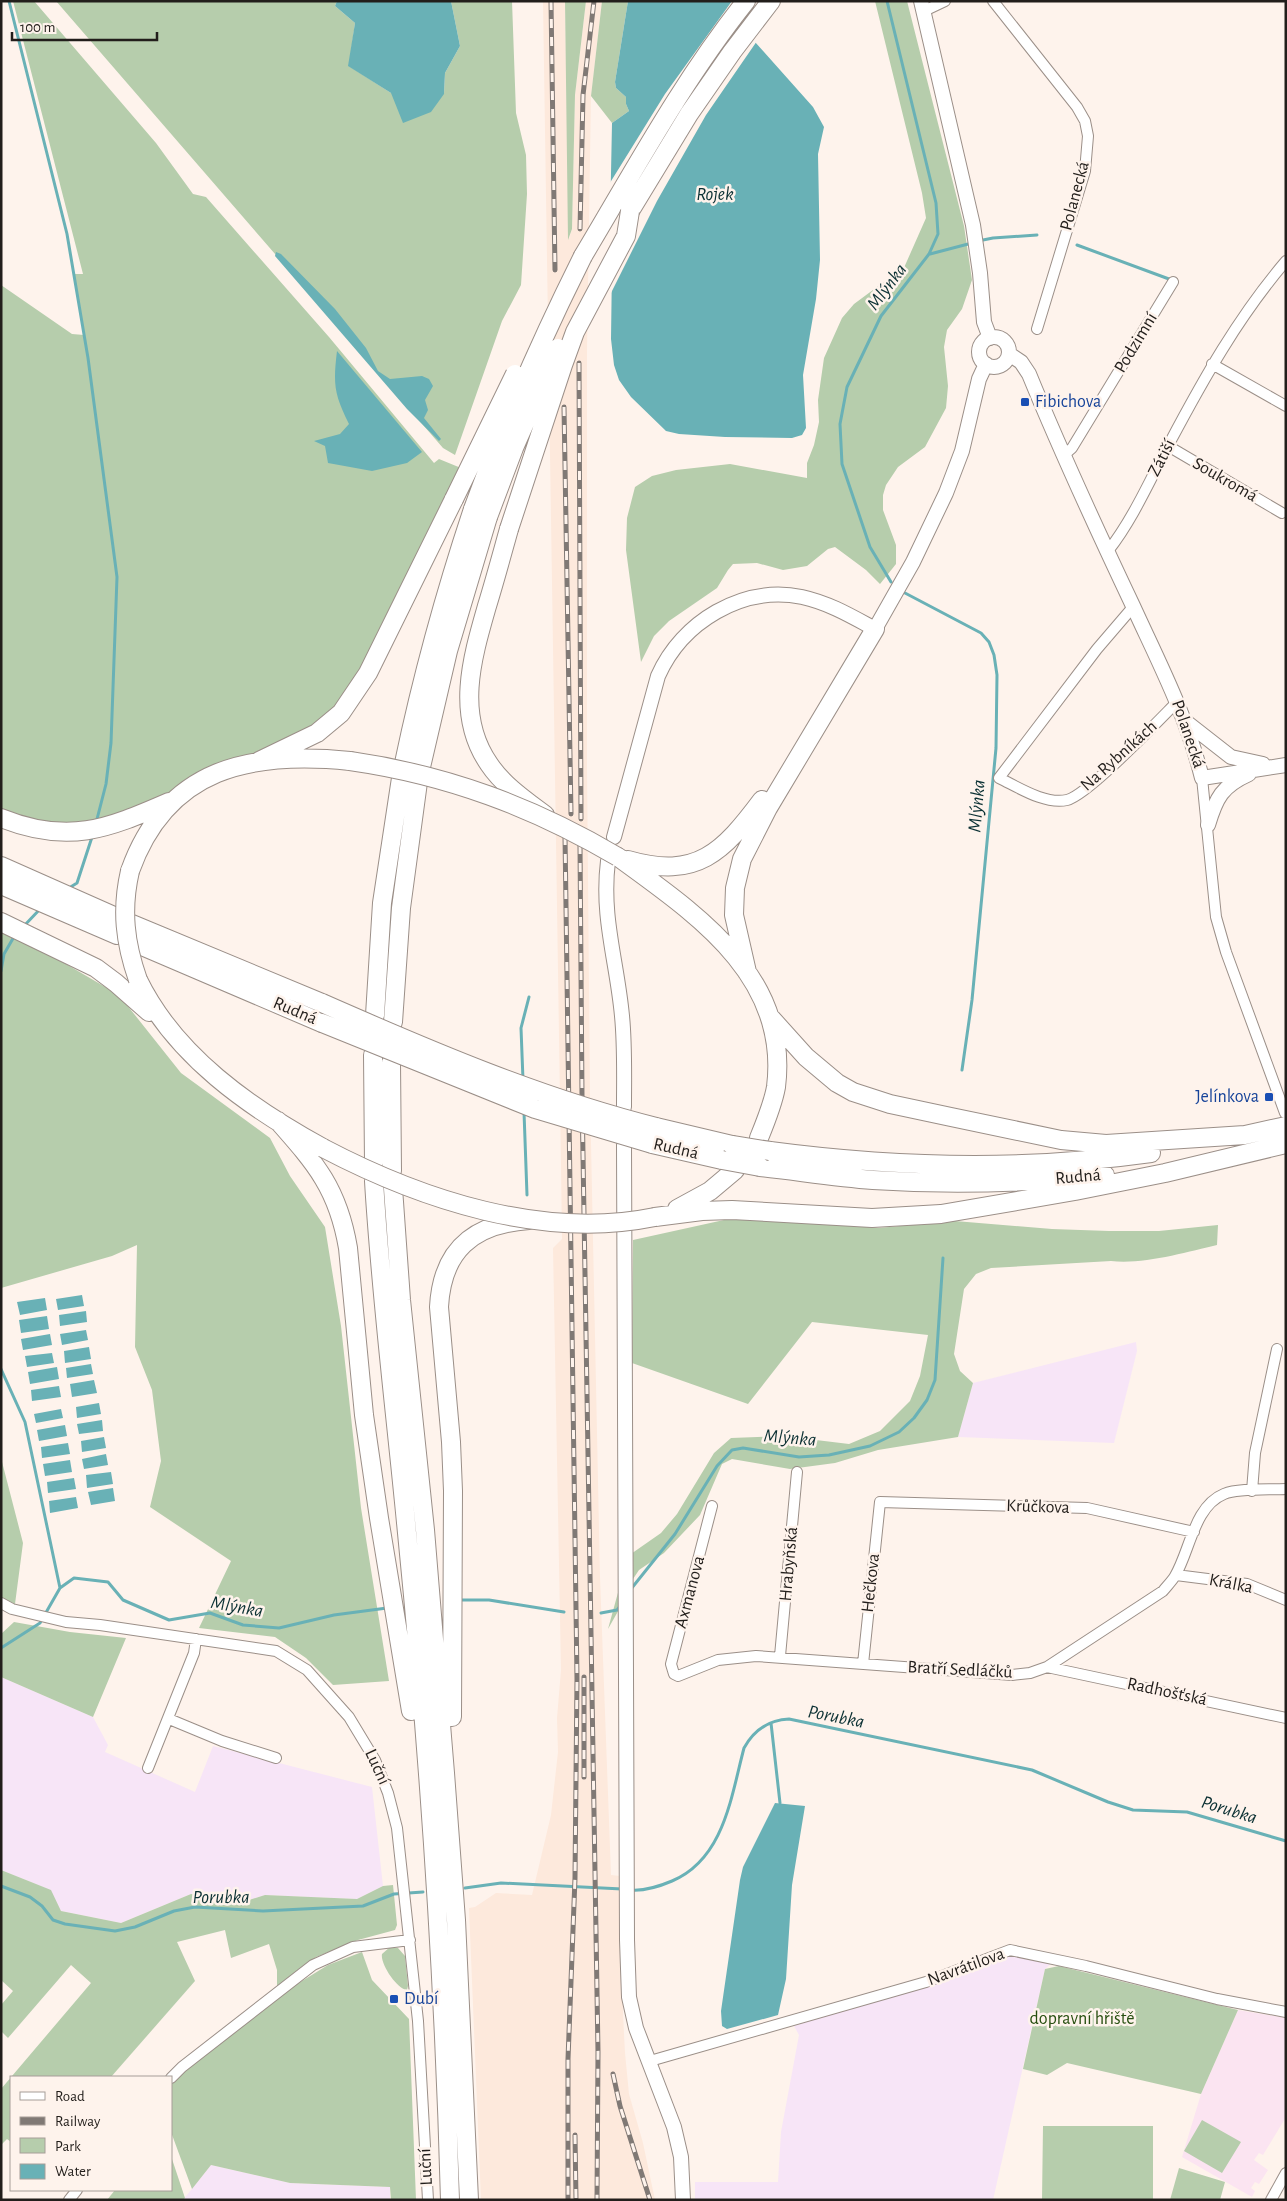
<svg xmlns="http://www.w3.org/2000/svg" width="1287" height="2201" viewBox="0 0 1287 2201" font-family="'Alegreya Sans',sans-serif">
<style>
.built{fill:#fde9dc}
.industrial{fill:#f7e5f7}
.education{fill:#fbe4f1}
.green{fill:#b6cdac}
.water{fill:#69b1b6}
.pier{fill:#fef3ec}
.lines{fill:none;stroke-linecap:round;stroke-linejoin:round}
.stream{stroke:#69b1b6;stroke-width:3}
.street-casing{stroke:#9b8f88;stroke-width:12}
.secondary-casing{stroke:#9b8f88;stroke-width:16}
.highway-casing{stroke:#9b8f88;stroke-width:20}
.street{stroke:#fff;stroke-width:10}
.secondary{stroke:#fff;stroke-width:14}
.highway{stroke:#fff;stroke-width:18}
.rail-casing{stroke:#807975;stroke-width:5}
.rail{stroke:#fef3ec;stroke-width:3;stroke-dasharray:9;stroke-linecap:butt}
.highway-bridge-casing{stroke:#9b8f88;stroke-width:20;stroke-linecap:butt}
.highway-bridge{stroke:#fff;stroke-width:18}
.transit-dot{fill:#1a4fb4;stroke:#fef3ec;stroke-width:2}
.labels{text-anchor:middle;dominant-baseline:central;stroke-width:5;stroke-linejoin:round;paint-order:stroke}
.street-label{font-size:18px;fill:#221e1b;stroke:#fef3ec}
.transit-label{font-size:18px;fill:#164399;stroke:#fef3ec;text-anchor:start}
.park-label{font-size:18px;fill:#264e0f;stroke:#fef3ec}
.water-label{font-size:19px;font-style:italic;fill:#0b3033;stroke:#fef3ec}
</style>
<rect width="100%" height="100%" fill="#fef3ec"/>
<!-- built -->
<path class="built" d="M543 1H565L569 238 572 229 575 95 586 1H602L591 96 587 351V767L590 1095 600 1577 611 1875 620 1876 623 2014 625 2053 629 2094 643 2143 655 2200H481L469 1908 475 1907 496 1893 532 1895 551 1815 558 1752 557 1718 561 1670 553 1248 562 1239 561 1165Z"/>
<!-- industrial -->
<path class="industrial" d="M1136 1342 1137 1351 1114 1443 958 1437 973 1383Z
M1 1677 93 1717 108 1745 105 1752 195 1792 213 1746 372 1787 383 1886 357 1899 265 1895 249 1900H228L191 1894 121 1923 61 1911 50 1890 1 1870Z
M1014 1955 1053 1962 1045 1969 993 2200H695V2182H778L781 2132 799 2035 794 2026Z
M211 2165 290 2183 390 2187V2200H183Z"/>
<!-- education -->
<path class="education" d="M1238 2010 1286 2018V2117L1263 2155 1259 2153 1254 2160 1268 2170 1259 2184 1255 2182 1251 2188 1255 2191 1252 2197 1182 2157 1201 2094Z"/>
<!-- green -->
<path class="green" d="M13 1H34L156 143 193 194 206 197 329 337 434 463 439 459 461 468 341 713 95 830 1 818V285L72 334 84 335 74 274H83Z
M56 1H337L335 6 355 23 349 66 391 93 444 94 445 73 460 46 451 1H512L516 113 526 155 527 194 521 285 502 321 455 455 443 448Z
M565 1H586L575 95 572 229 568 240Z
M602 1H628L615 82 616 88 626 97V104L629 111 612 123 591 96Z
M875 1H907L964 226 972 280 962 309 947 330 944 347 948 386 946 408 925 447 898 467 886 485 883 495V510L896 545V564L880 584 866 570 835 547 828 549 807 566 783 570 757 563 733 564 728 570 717 588 669 621 654 636 641 662 626 550 627 518 635 487 652 476 676 470 730 464 807 478V463L814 445 819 422 818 400 824 358 842 318 854 304 881 284 903 270 926 218 922 193Z
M1 930 35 946 119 995 181 1073 270 1138 290 1176 325 1227 341 1326 361 1508 389 1681 333 1685 306 1658 275 1637 199 1628 231 1561 150 1507 161 1461 152 1390 135 1347 137 1245 112 1256 1 1288Z
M733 1218 799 1220 878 1228 955 1221 1052 1229 1109 1231H1159L1218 1225 1217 1245C1187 1252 1142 1265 1111 1261L991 1268 976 1274 964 1289 954 1354 960 1371 973 1383 958 1437 878 1450 835 1463 790 1469 732 1459 722 1464 700 1515 664 1553 639 1570 625 1591 621 1606 608 1629 622 1578 618 1563 661 1533 677 1514 714 1453 731 1438 783 1436 849 1444 880 1431 910 1401 920 1376 928 1335 812 1322 748 1404 632 1363 633 1240Z
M1 1458 23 1543 15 1604 1 1597Z
M14 1622 70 1632 126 1638 93 1717 1 1677V1634Z
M1 1870 51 1890 61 1911 121 1923 191 1894 228 1900H249L265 1895 357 1899 383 1886 393 1885 397 1925 395 1930 358 1940 316 1957 277 1986V1970L269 1944 231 1958 225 1930 177 1942 195 1981 111 2077H11V2142L7 2139 1 2145V2089L91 1983 71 1965 8 2038 1 2031V2005L13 1991 1 1980Z
M390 1947 398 1948 405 1956 408 1986 407 1990C397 1989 380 1964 382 1954Z
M362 1952 372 1980 409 2019 416 2200H391L390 2187 290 2183 211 2165 192 2189 171 2132V2084L189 2065 289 1989 328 1965Z
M1059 1966 1238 2010 1201 2094 1067 2063 1047 2075 1023 2069 1045 1969Z
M1202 2120 1241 2142 1222 2173 1184 2151Z
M1043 2126H1153V2200H1042Z
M171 2156 185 2198 183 2200H107L115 2190H171Z
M1179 2168 1225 2182 1220 2200H1170Z"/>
<!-- water -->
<path class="water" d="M337 1H451L460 46 445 73 444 94 431 112 403 123 391 93 348 66 355 23 335 6Z
M628 1H733L755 42 813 107 824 127 818 154 820 260 816 299 803 375 806 428 802 435 792 438 725 437 679 434 666 431 631 397 619 380 614 365 611 339 612 266 618 244 610 224 612 123 629 111 626 104V97L616 88 615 82Z
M276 252 281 254 335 309 366 348 378 371 390 379 422 376 429 379 433 386 425 400 428 410 424 418 441 439 439 441 407 409 275 256Z
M337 351 422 452 407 463 372 471 328 463 325 446 314 441 340 434 349 424C334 394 333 384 337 351Z
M82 1295 84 1306 58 1310 56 1299Z
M45 1298 47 1310 20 1315 17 1302Z
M86 1311 87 1322 60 1326 59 1315Z
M47 1316 49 1329 21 1333 19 1320Z
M86 1330 88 1340 62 1345 60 1334Z
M50 1334 52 1345 23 1350 21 1339Z
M89 1347 91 1359 65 1363 64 1351Z
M52 1353 54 1363 27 1367 25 1356Z
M91 1364 93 1374 67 1378 66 1368Z
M57 1367 59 1379 30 1384 28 1372Z
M94 1380 97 1393 72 1397 70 1384Z
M59 1386 61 1397 32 1401 31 1390Z
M99 1403 101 1414 77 1418 76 1407Z
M61 1409 63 1418 36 1423 34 1414Z
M102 1420 103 1431 79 1434 77 1424Z
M65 1425 67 1436 39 1441 37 1430Z
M104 1437 106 1448 82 1452 81 1441Z
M68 1443 70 1454 42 1458 41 1447Z
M106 1454 108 1465 84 1469 82 1459Z
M70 1460 72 1472 45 1476 43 1464Z
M111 1472 113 1484 87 1488 86 1475Z
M74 1478 76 1489 48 1493 47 1482Z
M113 1488 115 1501 91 1505 88 1492Z
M76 1497 78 1508 50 1513 49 1501Z
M775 1803 805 1806 792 1885 786 1979 778 2015 727 2029 722 2026 721 2011 740 1880 743 1867Z"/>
<!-- pier -->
<path class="pier" d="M732 1H736L757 41 706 115 657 201 608 299 610 266 615 245 608 224V186L665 94Z"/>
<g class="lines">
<!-- stream -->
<path class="stream" d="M9 1 67 234 88 358 117 577 111 743 106 784 96 823
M887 1 936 203 938 234 929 254 881 316 847 387 840 424 842 464 870 547 891 582
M978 241 993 238 1037 235
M1077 245 1169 279
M930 254 972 243
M905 593 981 633 989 642 994 655 997 675 996 748 972 1000 962 1070
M69 888 77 883 93 834
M23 927 41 908
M1 971 4 954 15 935
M523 1080 521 1028 529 997
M524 1112 527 1195
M1 1369 25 1422 60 1588
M631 1589 675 1534 717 1466 732 1450 743 1448 799 1457 829 1455 870 1446 899 1432 914 1418 927 1400 935 1380 943 1258
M459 1600H489L564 1612
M601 1613 617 1610 621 1605
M1 1648 40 1623 60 1588 74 1578 108 1582 123 1600 169 1620 210 1613 243 1625 279 1628 334 1615 387 1608
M771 1723 780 1803
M1 1886 30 1897 42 1906 53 1920 65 1924 115 1931 135 1927 174 1911 195 1907 263 1911 363 1906 394 1894 423 1892
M465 1888 501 1883 622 1889
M631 1890C645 1891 658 1887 672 1881 724 1859 731 1797 744 1748 754 1730 768 1720 789 1719L1032 1770 1108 1802 1133 1810 1187 1812 1286 1841"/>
<!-- street casing -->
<g class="street-casing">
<path id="street" d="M993 1 1077 107 1085 121 1088 136 1085 171 1037 329
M924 11 945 1
M1212 364 1286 406
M1168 446 1282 513
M1064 455 1072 448 1173 282
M1108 551C1133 519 1150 480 1169 444 1203 380 1238 317 1286 261
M1133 607 1097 649 999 778C1018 787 1045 805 1067 800 1088 795 1159 720 1178 701
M1202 778 1216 917 1226 952 1285 1113
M1252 1491 1255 1453 1277 1349
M712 1506 671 1664 674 1674 678 1676 718 1660 756 1656 1012 1675 1030 1673 1047 1667 1163 1591C1167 1586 1172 1581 1175 1576 1190 1551 1194 1506 1224 1494 1239 1488 1268 1490 1286 1489
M1176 1575 1247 1584 1286 1600
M1 1603 12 1609 66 1622 100 1625 276 1651 307 1670 349 1717 375 1760 388 1793 397 1828 418 2021 428 2200
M780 1656 797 1472
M863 1664 880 1502 1087 1508 1194 1532
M1047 1667 1286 1718
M169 1719 222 1741 276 1758
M148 1768 194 1653 196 1639
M650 2061 926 1982 1010 1950 1086 1966 1217 1999 1286 2012
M171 2078 182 2067 313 1965 353 1947 410 1940
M69 2200 77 2190
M1271 2200 1286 2173"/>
</g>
<!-- secondary casing -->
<g class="secondary-casing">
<path id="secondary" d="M921 1 973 225 980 273 984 322 990 338
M979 352a15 15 0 1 1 30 0a15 15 0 1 1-30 0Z
M1009 354 1021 362 1029 374C1061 452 1097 530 1133 606 1160 665 1186 714 1202 778L1286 765
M1185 721 1231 757 1263 764
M1208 825C1216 798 1222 786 1249 774
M614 837 658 676C682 622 742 585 802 597 829 603 851 616 875 629L913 562 946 493 962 451 979 379 986 364
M608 861C601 917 617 961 622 1016 625 1046 624 1077 624 1107
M624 1145 627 1940 629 1997 636 2028 674 2127 681 2157 683 2200"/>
</g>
<!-- highway casing -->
<g class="highway-casing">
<path id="highway" d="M630 211 689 114 732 52 771 1
M583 256C635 169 683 80 746 1
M509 529C502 554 495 580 487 606 472 658 455 715 489 764 503 785 525 800 545 815
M259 761 317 733 341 713 368 673 454 499
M404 763C422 677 445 593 473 509
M421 767 448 651 488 517
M1 818C68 845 107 829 169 802
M618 857C696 914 790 976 776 1087 773 1104 766 1121 759 1138
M628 860C697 880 723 852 762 800
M1 866 116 917
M130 871C167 767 251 751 350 761
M1 885 117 935
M1 922 96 968 116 983 149 1012
M132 924 322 1003
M135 943 322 1023
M747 972 734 915 735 888 742 859 768 808 875 629
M138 980C175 1056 250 1108 323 1148
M375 1015 382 903 401 778
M770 1017 806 1057 837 1083 853 1092 890 1104 951 1117 1061 1140 1106 1144 1245 1135 1286 1126
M393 1022 401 908 418 782
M373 1055 374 1163
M391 1063 392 1171
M278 1121C316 1164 338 1189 348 1248L364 1415 379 1518 411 1711
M656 1127 732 1145
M652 1144 722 1160
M770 1151C898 1168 1023 1171 1151 1153
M760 1167C797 1171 835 1177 873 1180 950 1185 1027 1183 1105 1175
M374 1181C381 1299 396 1416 407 1533 429 1755 444 1978 450 2200
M393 1188 401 1300 425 1530 445 1773 456 1920 469 2200
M677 1209 710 1191 735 1170
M655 1217 702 1211 732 1210 872 1218 941 1214 1075 1191 1165 1173 1286 1144
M452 1717 453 1491 451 1442 439 1307C442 1251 472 1224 529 1220"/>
</g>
<!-- street -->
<use href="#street" class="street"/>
<!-- secondary -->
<use href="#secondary" class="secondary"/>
<!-- highway -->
<use href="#highway" class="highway"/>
<!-- rail casing -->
<g class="rail-casing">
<path id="rail" d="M551 1 555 270
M580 229 583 95 594 1
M579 363 581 819
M564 407 571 814
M565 836 577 1679 575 1878 568 2059V2200
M580 845 582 1095 598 2052 597 2200
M584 1777V1677
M613 2074 620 2106 650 2200
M575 2135 576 2200"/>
</g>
<!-- rail -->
<use href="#rail" class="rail"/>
<!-- highway-bridge casing -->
<g class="highway-bridge-casing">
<path id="highway-bridge" d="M454 499 515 374
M473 509C505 422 542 338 583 256
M488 517 514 448 558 348
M509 529 563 365 575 332 626 236 630 211
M350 761C448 775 533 807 618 857
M130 871C121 910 125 943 138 980
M322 1003C431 1051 541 1098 656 1127
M322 1023 535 1109 652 1144
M732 1145 770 1151
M323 1148C422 1200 543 1240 655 1217
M722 1160 760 1167"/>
</g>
<!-- highway-bridge -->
<use href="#highway-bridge" class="highway-bridge"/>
</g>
<!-- markers -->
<g class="transit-dot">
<rect x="1020" y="397" width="10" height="10" rx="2.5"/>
<rect x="1264" y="1092" width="10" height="10" rx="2.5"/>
<rect x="389" y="1994" width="10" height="10" rx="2.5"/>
</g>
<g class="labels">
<!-- street labels -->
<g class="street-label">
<text transform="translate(1075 196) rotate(-75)">Polanecká</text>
<text transform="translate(1136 343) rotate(-59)">Podzimní</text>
<text transform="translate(1162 458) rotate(-63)">Zátiší</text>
<text transform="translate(1225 480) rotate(30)">Soukromá</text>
<text transform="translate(1188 734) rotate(71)">Polanecká</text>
<text transform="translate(1119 756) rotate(-42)">Na Rybníkách</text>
<text transform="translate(295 1011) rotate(23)">Rudná</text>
<text transform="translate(676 1149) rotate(13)">Rudná</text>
<text transform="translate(1078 1177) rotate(-5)">Rudná</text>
<text transform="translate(1038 1507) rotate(2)">Krůčkova</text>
<text transform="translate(789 1564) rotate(-85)">Hrabyňská</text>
<text transform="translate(871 1583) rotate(-84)">Hečkova</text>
<text transform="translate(1231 1584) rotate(11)">Králka</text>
<text transform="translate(690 1592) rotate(-75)">Axmanova</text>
<text transform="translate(960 1670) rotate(3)">Bratří Sedláčků</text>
<text transform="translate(1167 1692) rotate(12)">Radhošťská</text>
<text transform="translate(377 1767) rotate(65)">Luční</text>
<text transform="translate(966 1967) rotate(-20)">Navrátilova</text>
<text transform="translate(426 2167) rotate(-93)">Luční</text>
</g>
<!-- transit labels -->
<g class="transit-label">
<text x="1035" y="402">Fibichova</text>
<text x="1259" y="1097" text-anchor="end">Jelínkova</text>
<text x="404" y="1999">Dubí</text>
</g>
<!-- park labels -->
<g class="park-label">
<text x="1082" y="2019">dopravní hřiště</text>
</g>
<!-- water labels -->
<g class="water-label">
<text x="715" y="194">Rojek</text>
<text transform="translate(887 287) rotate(-53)">Mlýnka</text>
<text transform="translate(977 806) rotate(-85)">Mlýnka</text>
<text transform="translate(790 1438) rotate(5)">Mlýnka</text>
<text transform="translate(237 1607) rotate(10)">Mlýnka</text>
<text transform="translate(836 1717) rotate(11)">Porubka</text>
<text transform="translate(1229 1810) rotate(17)">Porubka</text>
<text x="221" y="1897">Porubka</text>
</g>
</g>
<!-- border -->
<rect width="1287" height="2201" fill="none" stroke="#221e1b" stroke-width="5"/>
<!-- legend -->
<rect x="10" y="2076" width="162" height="115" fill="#fef3ec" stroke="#a69e98"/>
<rect x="20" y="2092" width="25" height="8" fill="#ffffff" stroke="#a69e98"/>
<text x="55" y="2101" font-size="15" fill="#221e1b">Road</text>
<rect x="20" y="2117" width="25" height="8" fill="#807975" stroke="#a69e98"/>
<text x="55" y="2126" font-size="15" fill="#221e1b">Railway</text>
<rect x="20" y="2138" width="25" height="15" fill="#b6cdac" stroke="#a69e98"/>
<text x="55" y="2151" font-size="15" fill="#221e1b">Park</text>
<rect x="20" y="2164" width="25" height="15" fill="#69b1b6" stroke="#a69e98"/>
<text x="55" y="2176" font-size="15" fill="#221e1b">Water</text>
<!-- scale -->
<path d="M12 32v8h145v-8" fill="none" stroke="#221e1b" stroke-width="2.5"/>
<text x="20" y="32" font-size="15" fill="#221e1b" stroke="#fef3ec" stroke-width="4" paint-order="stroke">100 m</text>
</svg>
